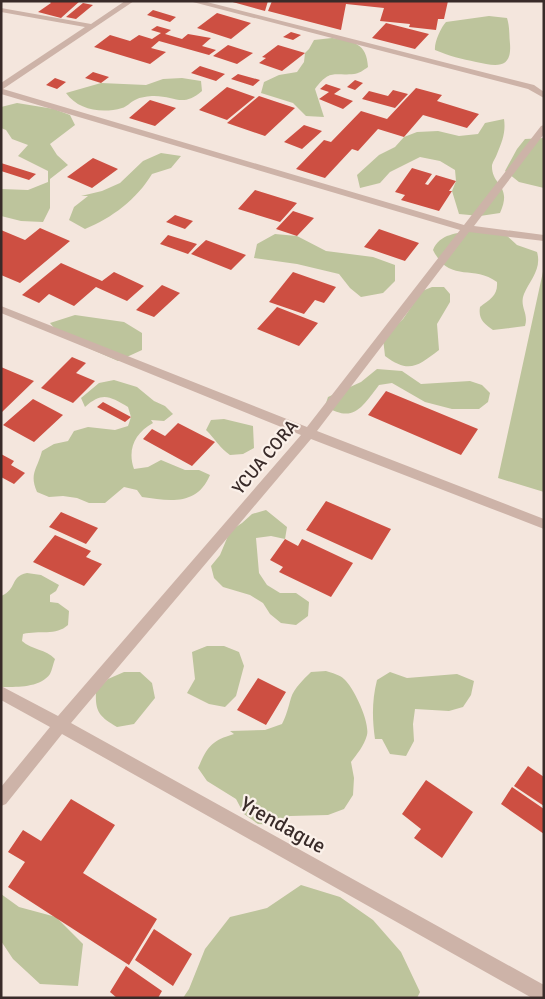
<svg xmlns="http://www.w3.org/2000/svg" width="545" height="999" viewBox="0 0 545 999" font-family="Signika,sans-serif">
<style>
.green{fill:#bdc49c}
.building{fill:#cd4f42}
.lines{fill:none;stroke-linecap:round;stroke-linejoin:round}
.minor{fill:#cdb3a8;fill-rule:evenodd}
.labels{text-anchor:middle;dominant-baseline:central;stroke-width:4.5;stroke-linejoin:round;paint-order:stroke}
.street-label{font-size:18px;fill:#392b29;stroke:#fbf1ea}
.near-street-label{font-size:21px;fill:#392b29;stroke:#fbf1ea}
</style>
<rect width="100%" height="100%" fill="#f4e6dd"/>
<!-- green -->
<path class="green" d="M489 16 507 18C510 28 509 35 510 44 512 70 495 66 476 62 462 59 449 56 435 50 434 43 441 27 446 22Z
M332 38C353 41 367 43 368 67 364 70 358 74 354 74 333 76 330 69 315 89L324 117 306 116 293 103 261 93 264 82 279 75 297 72 304 62 305 53 309 49 314 40Z
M182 78 201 81 202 91C182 108 176 96 154 96 149 96 140 97 135 100 130 102 127 107 122 108 102 114 78 110 66 93L101 83 146 85 163 79Z
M17 103 54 109 70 115 75 125 50 144 57 155 68 165 50 179V208L43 222 21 221 1 216V189L28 190 48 182V171L18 156 28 145 12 139 6 130 1 128V107Z
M504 119C506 132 502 142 497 154 496 157 493 161 492 165 491 186 513 184 500 213L480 216 459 214 452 191 456 181 455 170 440 161 420 157 390 172 380 183 360 188 357 175 379 155 395 147 404 137 417 132 438 131 459 136 478 134 485 123Z
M544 138V188L519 182 505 171 517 149 525 139Z
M161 153 181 156 171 168 152 174C137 199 112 218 85 229L69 220 74 207 88 196H81L102 191 120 183 143 161Z
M473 230 504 233 517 245 537 252C542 269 530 280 524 294 519 307 529 313 525 326L493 330C484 324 478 319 480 307 490 299 498 296 497 282 473 264 450 284 433 250 440 233 457 234 473 230Z
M275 234 297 236 326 251 373 257 395 265V281L383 293 361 297 350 288 339 274 297 264 254 258 257 244Z
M544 267V492L498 478Z
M432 287H444L450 294V302L437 324 439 350C418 366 409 374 385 356L383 338 403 319 422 291Z
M75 315 124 322 142 333V350L118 361 61 336 50 323Z
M377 369 402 371 421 384 470 381 482 385 490 393 488 402 479 409H452L425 402 392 383 379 385C362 407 354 424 325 406L328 397 361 382Z
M114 380 137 387 154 401 165 406 173 414 164 421 151 420 153 423C135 433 127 449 134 469L148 467 161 460 185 470H199L210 475C197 506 170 501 142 497L137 490 124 487 105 503H89L77 498 63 496 49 497 37 492C29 473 37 470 42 451L54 444 68 441 74 431 88 427 115 430 128 426 131 417 128 407C110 397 103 391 85 407L81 398 99 383Z
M224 419 253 426 254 448 243 454 230 455C220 448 215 439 206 430L211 420Z
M266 510 287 527 285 539 271 536 256 538 259 573 267 585 280 593H296L309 602 308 616 296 625 281 623 270 614 263 603 250 595 223 587 214 578 211 566 220 555 230 531 242 523 252 514Z
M27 573 41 575 59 585 56 591 50 595V602L58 603 69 611 68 625C56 636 39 630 23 634L22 641C32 650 46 649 55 659 53 664 52 670 50 674 40 688 16 687 1 687V596C18 589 9 577 27 573Z
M207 646H224L239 652 244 666 236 696 225 707 209 704 187 693 195 679 192 652Z
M326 671C332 673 340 675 344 679 354 688 370 722 367 735 364 746 357 754 351 762L354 778 353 795 344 809 328 815 290 816 276 825 258 824 244 814 236 799 207 781 198 768C208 746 211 741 234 734L230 731 265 730 282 724C287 714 288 708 291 698 294 688 304 679 311 672Z
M124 672H140L152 683 155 698 134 724 117 727C99 716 95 712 96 691L108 679Z
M390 672 407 678 457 674 474 681 471 695 463 707 449 711 415 709 413 724 414 741 406 756 390 754 382 739H375C372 718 372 700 377 680Z
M301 885 340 897 373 920 401 952 420 992 417 998H183L189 989 205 949 230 917 267 908Z
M1 894 19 907 56 917 83 944 78 986 40 984 13 959 1 941Z"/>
<!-- building -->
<path class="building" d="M49 1H80L61 18 38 12 51 3Z
M229 1H268L265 11Z
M272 1H448L444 19H438L436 30 409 27 410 24 380 21 384 8 346 4 341 30 268 11Z
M83 3 93 5 76 19 66 17Z
M153 10 176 17 170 22 147 15Z
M217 13 251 23 231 39 197 28Z
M386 23 429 34 415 49 372 38Z
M157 26 171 30 165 34 182 39 188 34 211 38 202 46 216 50 209 55 159 41 151 48 166 52 150 64 94 47 110 35 130 41 139 35 152 39 161 33 151 30Z
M291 32 301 35 293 40 283 37Z
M228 45 253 53 237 64 213 56Z
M278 45 305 53 282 71 259 63 266 58 262 57Z
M200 66 225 74 216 81 191 73Z
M93 72 109 77 101 83 85 78Z
M238 74 260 80 253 86 231 79Z
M55 78 66 82 57 89 46 85Z
M355 80 363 83 355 90 347 87Z
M326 84 341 89 334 94 353 101 343 109 319 99 329 92 320 89Z
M227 87 255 97 227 120 199 110Z
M416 88 442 95 437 101 479 114 467 128 423 115 404 137 378 129 358 151 352 149 325 178 296 169 324 140 331 142 361 111 387 119Z
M393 90 408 94 395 108 362 99 369 91 388 96Z
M259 96 295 108 265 136 227 123Z
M150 100 176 108 155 126 129 118Z
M304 125 322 131 302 149 284 142Z
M93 158 118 169 92 188 67 177Z
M1 163 36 174 29 180 1 171Z
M412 168 432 174 425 184 428 185 436 175 456 181 449 191H452L439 211 401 200 405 195 395 192Z
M255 190 297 203 280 222 238 209Z
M293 211 314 218 297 236 276 229Z
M175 215 193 221 185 229 166 222Z
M40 228 70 241 20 283 1 275V230L25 240Z
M379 229 419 243 405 261 364 247Z
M168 235 197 244 188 254 160 244Z
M206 240 246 255 231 270 191 254Z
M61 263 102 281 114 272 144 286 127 301 96 287 74 306 49 294 39 303 22 295Z
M293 272 336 287 324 303 315 300 304 314 269 302Z
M162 285 180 293 154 317 136 310Z
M277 307 318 323 299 346 257 329Z
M72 357 86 363 76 373 95 381 73 403 41 388Z
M1 367 34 381 1 413Z
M386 391 478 429 461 455 368 415Z
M33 399 63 415 34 442 3 425Z
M103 402 131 417 125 422 97 407Z
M178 423 215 442 192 466 143 439 152 429 165 436Z
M1 454 14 461 11 465 25 473 14 484 1 477Z
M326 501 391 529 372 560 306 530Z
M61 512 98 528 86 544 49 527Z
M55 535 91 551 86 557 102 564 84 586 33 562Z
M285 539 298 546 302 539 353 563 331 597 279 572 283 567 270 560Z
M258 678 286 692 266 725 237 710Z
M528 766 544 777V806L514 786Z
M426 780 473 812 442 858 414 838 421 829 402 814Z
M512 787 544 809V834L501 804Z
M71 799 115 825 83 873 157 919 129 965 8 887 25 862 8 852 23 830 41 841Z
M154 929 192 954 173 986 135 960Z
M126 966 162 991 158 998H117L110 992Z"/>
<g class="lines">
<!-- minor -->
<path class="minor" d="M125 1H134L3 89 464 225 541 126 544 125V134L474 226 544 235V241L469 232 317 431 544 519V529L311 439 71 723 544 985V998H532L62 734 6 804 1 806V787L50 727 1 700V686L58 716 301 435 1 313V306L307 427 460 230 1 94V83L85 27 1 12V8L91 24Z
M189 1H203L534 85 544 92V98L528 89Z"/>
</g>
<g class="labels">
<!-- street labels -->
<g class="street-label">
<text transform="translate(265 457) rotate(-50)">YCUA CORA</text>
</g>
<!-- near-street labels -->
<g class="near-street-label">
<text transform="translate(283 825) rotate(29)">Yrendague</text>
</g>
</g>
<!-- border -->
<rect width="545" height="999" fill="none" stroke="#392b29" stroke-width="5"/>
</svg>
